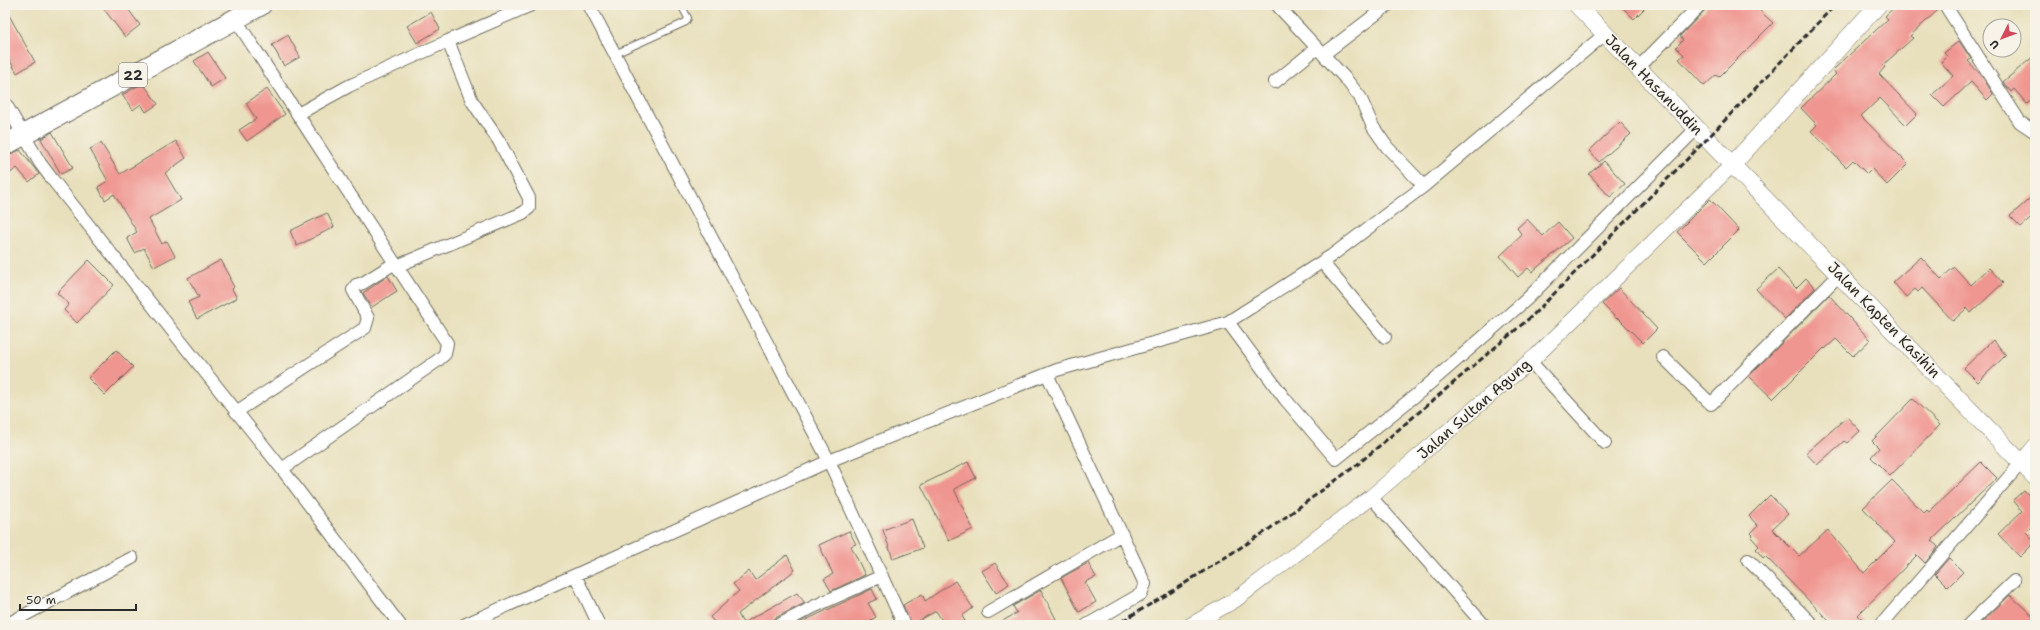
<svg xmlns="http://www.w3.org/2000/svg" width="2040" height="630" viewBox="0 0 2040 630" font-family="'Shantell Sans',sans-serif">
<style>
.building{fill:#f09691}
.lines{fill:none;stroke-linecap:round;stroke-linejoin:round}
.service-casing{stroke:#6d6a5e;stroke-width:8}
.minor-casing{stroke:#6d6a5e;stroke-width:14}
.tertiary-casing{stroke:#6d6a5e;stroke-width:16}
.secondary-casing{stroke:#6d6a5e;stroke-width:18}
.trunk-casing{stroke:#6d6a5e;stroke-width:22}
.service{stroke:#fff;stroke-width:6}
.minor{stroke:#fff;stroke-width:12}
.tertiary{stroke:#fff;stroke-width:15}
.secondary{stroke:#fff;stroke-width:17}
.trunk{stroke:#fff;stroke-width:20}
.rail{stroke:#2b2b2b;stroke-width:3;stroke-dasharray:6 3;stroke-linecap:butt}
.labels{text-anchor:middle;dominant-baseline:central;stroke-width:3;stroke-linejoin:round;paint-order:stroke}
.shield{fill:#f7f3e8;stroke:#686764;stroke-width:1}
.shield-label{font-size:14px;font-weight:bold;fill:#2b2b2b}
.street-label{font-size:15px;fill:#2b2b2b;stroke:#f7f3e8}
</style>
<rect width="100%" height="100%" fill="#f7f3e8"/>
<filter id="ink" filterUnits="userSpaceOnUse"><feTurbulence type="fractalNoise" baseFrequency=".025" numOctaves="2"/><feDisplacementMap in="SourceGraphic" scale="8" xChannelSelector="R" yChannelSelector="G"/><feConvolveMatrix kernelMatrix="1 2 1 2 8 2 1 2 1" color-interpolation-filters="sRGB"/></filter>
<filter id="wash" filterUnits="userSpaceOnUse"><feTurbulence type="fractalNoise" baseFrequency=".012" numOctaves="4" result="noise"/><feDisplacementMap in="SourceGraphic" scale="16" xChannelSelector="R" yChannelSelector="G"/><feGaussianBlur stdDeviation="0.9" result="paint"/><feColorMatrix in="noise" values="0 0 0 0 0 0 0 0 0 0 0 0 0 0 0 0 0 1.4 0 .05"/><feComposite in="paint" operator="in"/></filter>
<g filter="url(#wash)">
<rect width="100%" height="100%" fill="#e8e0bc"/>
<g id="blocks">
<!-- building -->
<path class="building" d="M101 5H125L140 25 125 37Z
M1620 5H1648L1634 19Z
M1707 5H1754L1773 23 1719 77 1716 75 1704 86 1679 59 1684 55 1676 47 1683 40 1680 36 1705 10Z
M1897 5H1938L1939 9 1910 36 1913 38 1883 65 1885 67 1879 74 1917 114 1906 125 1880 98 1861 116 1908 164 1887 185 1872 169 1867 174 1853 160 1846 167 1811 131 1817 125 1801 108 1836 74 1833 70 1888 19 1885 16Z
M5 8 35 62 17 73 5 52Z
M431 12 440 29 417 43 407 26Z
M288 35 300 57 284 66 272 45Z
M1959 41 1971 59 1968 61 1982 76 1993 94 1987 100 1971 82 1944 107 1932 95 1953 76 1941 62 1947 56 1944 53Z
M208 52 225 78 211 87 194 61Z
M2035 55V97L2027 104 2014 89 2011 92 2003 82Z
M143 83 158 104 146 112 141 104 133 110 122 95Z
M267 89 285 114 247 141 239 130 256 119 246 103Z
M1620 122 1631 134 1599 162 1589 151Z
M52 132 73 168 61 174 41 139Z
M176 141 186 158 165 173 181 200 149 219 162 244 167 241 175 256 154 267 144 248 135 253 127 238 137 232 114 194 105 200 98 187 108 181 90 149 101 143 120 174Z
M20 150 39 174 29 182 17 168 5 177V156Z
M1604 161 1625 184 1610 197 1589 174Z
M2035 194V215L2021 227 2010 216Z
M1710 199 1739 230 1707 262 1677 232Z
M327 213 334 227 297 246 290 231Z
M1527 219 1543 236 1558 222 1572 238 1532 272 1528 268 1518 277 1500 256 1522 235 1517 228Z
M1921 257 1941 279 1954 267 1971 285 1989 268 2003 283 1971 313 1967 308 1953 321 1922 288 1918 292 1915 289 1906 297 1893 282Z
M89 260 114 285 77 323 64 310 69 304 57 293Z
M221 260 231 278H229L234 287 232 289 237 298 197 319 188 302 199 297 188 278Z
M1778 269 1796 288 1806 278 1815 288 1785 319 1756 289Z
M388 276 397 291 372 307 363 293Z
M1619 288 1657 329 1643 343 1618 318 1617 319 1602 304Z
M1829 295 1870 340 1853 356 1836 339 1825 349 1824 348 1773 399 1749 376Z
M1993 340 2006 355 1978 382 1964 368Z
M116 350 133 367 105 395 88 378Z
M1913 399 1940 425 1890 476 1871 457 1879 448 1872 441Z
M1847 417 1860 431 1847 443 1844 441 1817 465 1806 453Z
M968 462 976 478 954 489 973 529 949 541 921 485Z
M1981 462 1997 478 1932 540 1938 547 1925 563 1917 555 1858 615 1868 625H1833L1765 556 1763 558 1756 549 1759 546 1751 537 1753 535 1751 533 1758 526 1749 516 1770 495 1788 514 1772 529 1799 556 1828 530 1864 573 1895 542 1863 508 1892 480 1924 513 1927 510 1929 512Z
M2024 490 2033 500 2035 498V527L2033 525 2026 532 2035 542 2020 557 1998 534 2022 511 2013 500Z
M912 519 923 548 893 559 883 530Z
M849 531 856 544 851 546 865 575 831 591 824 579 833 574 819 545Z
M787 555 795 570 738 614 743 623 797 593 805 603 775 618 772 625H717L710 617 739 591 733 584 749 571 755 580Z
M1949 558 1963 572 1948 587 1935 574Z
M995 563 1009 584 996 593 982 571Z
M1088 563 1096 577 1085 582 1096 602 1079 612 1061 578Z
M955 581 973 608 962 616 967 625H945L936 611 911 625 903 605 922 594 925 601Z
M872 589 877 599 868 603 876 617 871 620 874 625H795Z
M1041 590 1056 619 1043 625H995L1017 613 1013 606Z
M2010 595 2035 618V625H1979Z"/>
</g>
</g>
<g filter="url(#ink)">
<use href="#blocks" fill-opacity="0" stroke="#6d6a5e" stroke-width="1"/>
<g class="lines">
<!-- service casing -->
<g class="service-casing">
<path id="service" d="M615 54 686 22 688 18 681 5"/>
</g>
<!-- minor casing -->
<g class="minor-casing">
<path id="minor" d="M589 5 829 461 904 625
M1277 5 1345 78 1360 97 1373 127 1387 147 1424 186
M1945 5 2020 122 2035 132
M236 20 447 343 445 354 437 361 282 469
M448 41 531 5
M1324 54 1388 5
M1638 68 1700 5
M1275 82 1317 48
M5 103 40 163 52 179 282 469 400 625
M298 114 349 86 448 41 472 101 499 141 529 198V208L523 213 397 266
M1322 262 1385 337
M1228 322 1285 399 1336 459 1421 391 1527 299 1696 129
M1663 357 1711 404 1840 274
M1530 361 1605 443
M1047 374 1145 584 1141 594 1087 625
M236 412 365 328 368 318 353 290 356 285 363 283 395 263
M1371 497 1484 625
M1748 560 1813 625
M575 575 599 625
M988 612 1122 534
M6 625 132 558
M464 625 829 461 1057 370 1228 322 1331 256 1424 186 1605 34
M779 625 813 607 882 576
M1881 625 2021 463
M1968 625 2014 581"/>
</g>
<!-- tertiary casing -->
<g class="tertiary-casing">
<path id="tertiary" d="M2021 463 2035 446
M1191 625 1235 600 1371 497 1537 355 1733 164"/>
</g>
<!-- secondary casing -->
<g class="secondary-casing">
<path id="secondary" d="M1577 5 2035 477
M1733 164 1878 5"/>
</g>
<!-- trunk casing -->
<g class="trunk-casing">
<path id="trunk" d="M5 145 261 5"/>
</g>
<!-- service -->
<use href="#service" class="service"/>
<!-- minor -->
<use href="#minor" class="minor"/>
<!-- tertiary -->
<use href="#tertiary" class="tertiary"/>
<!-- secondary -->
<use href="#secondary" class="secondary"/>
<!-- trunk -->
<use href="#trunk" class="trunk"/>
<!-- rail -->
<path class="rail" d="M1115 625 1168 594 1268 530 1358 464 1532 316 1706 140 1835 5"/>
</g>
</g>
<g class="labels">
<!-- shield labels -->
<rect class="shield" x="119" y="63" width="28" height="24" rx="3"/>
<g class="shield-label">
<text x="133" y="75">22</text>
</g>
<!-- street labels -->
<g class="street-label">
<text transform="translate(1654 85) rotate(46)">Jalan Hasanuddin</text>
<text transform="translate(1884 320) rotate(46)">Jalan Kapten Kasihin</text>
<text transform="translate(1474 409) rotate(-41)">Jalan Sultan Agung</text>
</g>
</g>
<!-- margin -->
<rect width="2040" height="630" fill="none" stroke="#f7f3e8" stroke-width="20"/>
<!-- north arrow -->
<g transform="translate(2002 38) rotate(228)"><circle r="19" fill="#f7f3e8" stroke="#a5a39c"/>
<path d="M0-3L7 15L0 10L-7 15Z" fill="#d1495b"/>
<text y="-6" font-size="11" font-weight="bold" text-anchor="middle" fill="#2b2b2b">U</text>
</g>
<!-- scale -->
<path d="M20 604v6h116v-6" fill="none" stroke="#2b2b2b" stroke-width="2"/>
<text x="26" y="604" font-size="12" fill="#2b2b2b" stroke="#f7f3e8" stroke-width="3" paint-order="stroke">50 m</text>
</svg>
